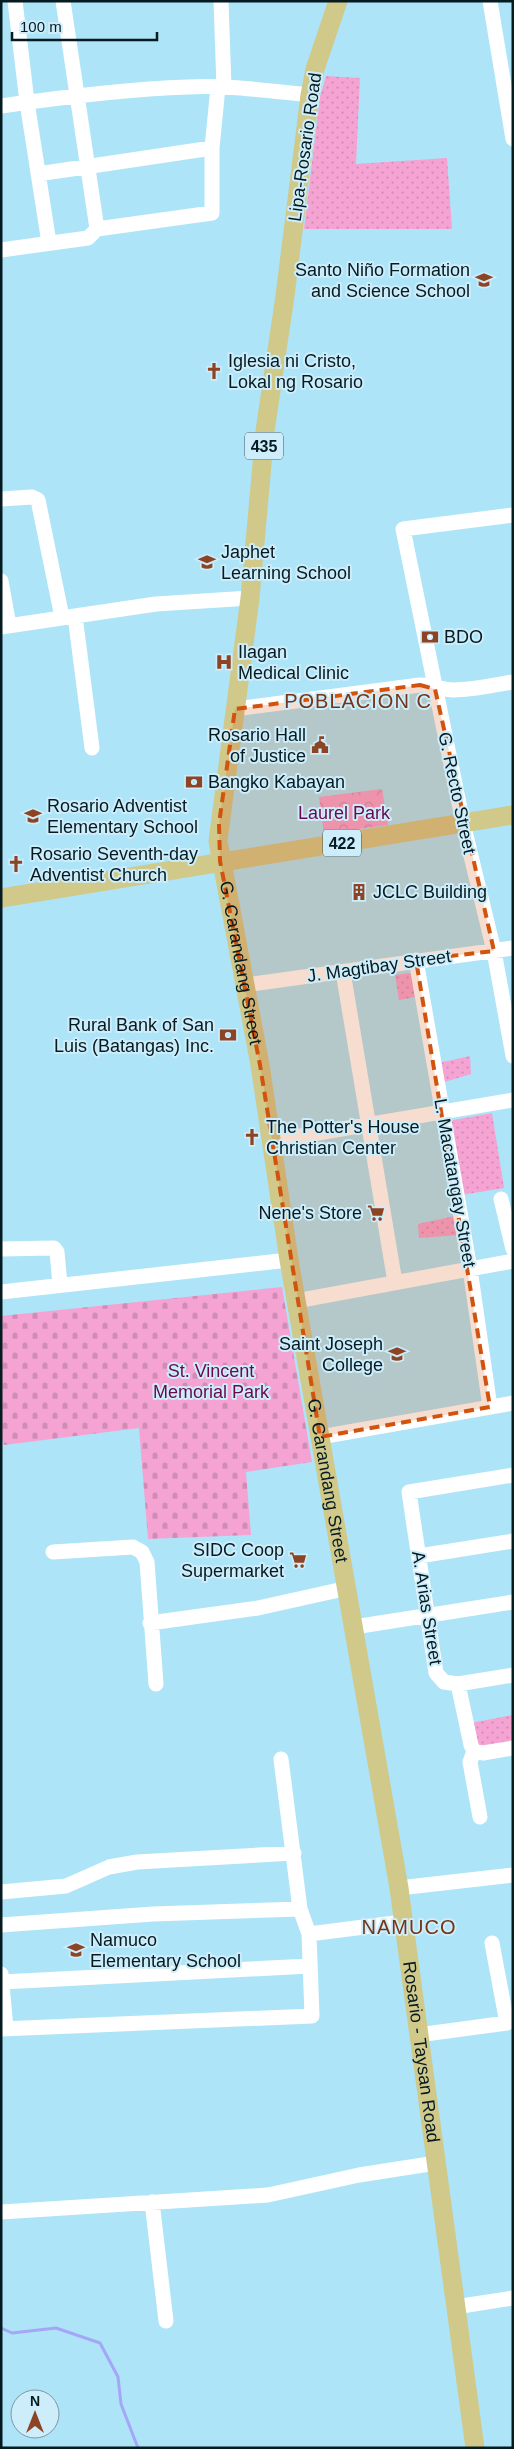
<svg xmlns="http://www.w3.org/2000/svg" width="514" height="2449" viewBox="0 0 514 2449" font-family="Arial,sans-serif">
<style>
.grass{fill:url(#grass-dots)}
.cemetery{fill:url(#cemetery-stones)}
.park{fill:url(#park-crowns)}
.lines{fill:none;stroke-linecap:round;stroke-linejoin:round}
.stream{stroke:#a6a6f9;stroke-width:3}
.minor{stroke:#fff;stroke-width:15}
.major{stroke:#d0c98a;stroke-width:19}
.marked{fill:#d1530e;fill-opacity:0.2;stroke:#d1530e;stroke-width:4;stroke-dasharray:10 6;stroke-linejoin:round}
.labels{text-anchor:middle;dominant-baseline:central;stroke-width:4;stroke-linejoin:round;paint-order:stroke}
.shield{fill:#cdedfa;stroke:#415962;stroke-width:1}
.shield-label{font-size:16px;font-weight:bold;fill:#051a21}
.street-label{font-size:18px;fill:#051a21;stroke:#cdedfa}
.poi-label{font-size:18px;fill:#051a21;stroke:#cdedfa;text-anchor:start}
.park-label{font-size:18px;fill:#69094e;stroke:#cdedfa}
.quarter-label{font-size:20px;letter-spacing:1px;fill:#753416;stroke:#cdedfa}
</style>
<defs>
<pattern id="grass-dots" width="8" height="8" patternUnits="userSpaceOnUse" patternTransform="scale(1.25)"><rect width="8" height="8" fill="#f4a3d3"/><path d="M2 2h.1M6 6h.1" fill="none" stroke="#d08cb5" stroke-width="1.8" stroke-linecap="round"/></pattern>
<pattern id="cemetery-stones" width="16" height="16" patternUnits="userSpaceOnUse" patternTransform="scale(1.25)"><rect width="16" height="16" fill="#f4a3d3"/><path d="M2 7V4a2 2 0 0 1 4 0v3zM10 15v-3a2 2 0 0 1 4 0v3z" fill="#d08cb5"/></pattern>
<pattern id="park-crowns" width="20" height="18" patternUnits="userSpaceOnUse" patternTransform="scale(1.25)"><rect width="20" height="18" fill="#f4a3d3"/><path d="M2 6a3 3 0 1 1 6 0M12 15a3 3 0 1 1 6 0" fill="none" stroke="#d08cb5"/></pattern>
</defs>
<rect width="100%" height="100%" fill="#ade4f8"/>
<!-- grass -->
<path class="grass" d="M326 76 360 78 356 164 447 158 452 229H304L320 97Z
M411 973 415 997 399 1000 395 975Z
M470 1056 471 1074 441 1083 439 1063Z
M492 1113 504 1188 461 1195 448 1121Z
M455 1216 459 1235 419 1238 418 1224Z
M513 1715V1744L483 1748 475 1745 471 1723Z"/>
<!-- cemetery -->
<path class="cemetery" d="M282 1287 312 1462 246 1472 251 1535 148 1539 139 1428 4 1445 1 1435V1316Z"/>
<!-- park -->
<path class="park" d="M382 789 388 825 324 834 319 797Z"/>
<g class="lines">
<!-- stream -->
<path class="stream" d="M1 2328 12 2333 56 2328 100 2343 118 2377 121 2404 138 2448"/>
<!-- minor -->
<path class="minor" d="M15 1 27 102 49 243
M221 1 224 87
M490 1 513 139
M1 106C63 97 125 89 188 87 228 85 269 91 310 95
M38 174 212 148
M97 229 212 213V148L218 87
M1 250 88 238 97 229 63 1
M1 499 32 497 38 500 62 617
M513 515 403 529 463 823 494 951 513 1056
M1 581 9 625
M75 616 92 748
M1 627 156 604 250 598
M235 709 420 685C431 684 441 690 454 690 473 690 493 685 513 682
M416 960 470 1269 490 1407
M343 972 395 1282
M245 985 513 948
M271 1141 513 1100
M501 1199 513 1249
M1 1249 54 1248 57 1252 60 1285
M1 1292 289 1260
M296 1301 513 1261
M320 1437 513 1403
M513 1475 409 1492 436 1673 444 1682 458 1684 513 1675
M53 1552 133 1547 142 1552 147 1562 156 1684
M419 1556 513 1541
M150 1623 258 1608 348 1588
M354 1627 513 1602
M458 1684 471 1745 474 1751 483 1753 513 1748
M474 1751 470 1762 480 1817
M399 1888 513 1875
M1 1892 66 1886 109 1867 137 1862 294 1853
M1 1925 153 1914 300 1909
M309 1934 403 1922
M1 1974 6 2028
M2 1982 309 1966
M1 2029 312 2016 309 1934 300 1909 281 1759
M418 2035 507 2023 492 1943
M152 2202 166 2321
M1 2212 268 2195 359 2175 436 2163
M455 2307 513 2298"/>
<!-- major -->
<g class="major">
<path id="s1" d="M338 1 315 69 310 95 285 296 265 431 250 598 218 841 260 1065 289 1260 399 1888 475 2448"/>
<path d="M1 898 513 815"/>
</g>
</g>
<!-- marked area -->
<path class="marked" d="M420 685 435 689 494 951 416 960 490 1407 320 1437 260 1065 220 861 219 824 235 709Z"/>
<!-- icons -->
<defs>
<g id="school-bare" transform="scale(1.35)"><path d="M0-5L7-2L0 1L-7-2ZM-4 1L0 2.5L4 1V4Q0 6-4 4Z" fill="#8c4424" stroke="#cdedfa" stroke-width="2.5" paint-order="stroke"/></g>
<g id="church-bare" transform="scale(1.35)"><path d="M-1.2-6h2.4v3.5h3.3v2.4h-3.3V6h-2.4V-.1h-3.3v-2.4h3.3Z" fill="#8c4424" stroke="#cdedfa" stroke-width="2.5" paint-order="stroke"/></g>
<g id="bank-bare" transform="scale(1.35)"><path d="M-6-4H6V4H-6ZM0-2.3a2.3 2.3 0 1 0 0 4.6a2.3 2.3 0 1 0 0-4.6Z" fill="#8c4424" stroke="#cdedfa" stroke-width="2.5" paint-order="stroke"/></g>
<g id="hospital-bare" transform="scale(1.35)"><path d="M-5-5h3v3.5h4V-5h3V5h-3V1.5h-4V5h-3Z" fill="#8c4424" stroke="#cdedfa" stroke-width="2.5" paint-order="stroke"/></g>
<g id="civic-bare" transform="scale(1.35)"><path d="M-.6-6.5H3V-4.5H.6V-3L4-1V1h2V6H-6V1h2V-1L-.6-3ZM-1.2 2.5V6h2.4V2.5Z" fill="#8c4424" stroke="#cdedfa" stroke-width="2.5" paint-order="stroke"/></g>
<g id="building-bare" transform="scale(1.35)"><path d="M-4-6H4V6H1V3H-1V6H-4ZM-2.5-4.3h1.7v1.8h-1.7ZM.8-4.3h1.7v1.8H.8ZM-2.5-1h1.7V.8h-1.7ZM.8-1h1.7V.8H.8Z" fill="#8c4424" stroke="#cdedfa" stroke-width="2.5" paint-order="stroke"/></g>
<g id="supermarket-bare" transform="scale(1.35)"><path d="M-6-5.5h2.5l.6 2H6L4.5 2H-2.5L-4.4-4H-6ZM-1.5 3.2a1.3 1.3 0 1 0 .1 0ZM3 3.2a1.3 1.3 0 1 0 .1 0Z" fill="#8c4424" stroke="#cdedfa" stroke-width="2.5" paint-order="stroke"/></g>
<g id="university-bare" transform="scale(1.35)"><path d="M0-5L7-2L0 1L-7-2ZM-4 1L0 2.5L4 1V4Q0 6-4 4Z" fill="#8c4424" stroke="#cdedfa" stroke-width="2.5" paint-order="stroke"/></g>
</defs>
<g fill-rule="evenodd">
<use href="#school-bare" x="484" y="280"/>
<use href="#church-bare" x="214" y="371"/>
<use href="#school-bare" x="207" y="562"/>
<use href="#bank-bare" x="430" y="637"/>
<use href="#hospital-bare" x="224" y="662"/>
<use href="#civic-bare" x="320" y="745"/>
<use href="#bank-bare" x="194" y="782"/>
<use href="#school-bare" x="33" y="816"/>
<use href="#church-bare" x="16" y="864"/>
<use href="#building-bare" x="359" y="892"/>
<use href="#bank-bare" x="228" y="1035"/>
<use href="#church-bare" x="252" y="1137"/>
<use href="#supermarket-bare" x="376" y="1213"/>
<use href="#university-bare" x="397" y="1354"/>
<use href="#supermarket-bare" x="298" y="1560"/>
<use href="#school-bare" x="76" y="1950"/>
</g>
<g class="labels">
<!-- shield labels -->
<g class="shield">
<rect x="245" y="432.5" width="38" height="27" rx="4"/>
<rect x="323" y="829.5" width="38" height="27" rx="4"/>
</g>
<g class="shield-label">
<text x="264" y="446">435</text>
<text x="342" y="843">422</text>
</g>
<!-- street labels -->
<g class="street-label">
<text transform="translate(305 147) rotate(-82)">Lipa-Rosario Road</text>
<text transform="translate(457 793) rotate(78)">G. Recto Street</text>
<text stroke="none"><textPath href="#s1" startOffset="974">G. Carandang Street</textPath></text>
<text transform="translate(379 966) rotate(-8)">J. Magtibay Street</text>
<text transform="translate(455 1183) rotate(80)">L. Macatangay Street</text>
<text stroke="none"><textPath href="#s1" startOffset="1499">G. Carandang Street</textPath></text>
<text transform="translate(427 1608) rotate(81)">A. Arias Street</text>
<text stroke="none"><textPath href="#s1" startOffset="2078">Rosario - Taysan Road</textPath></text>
</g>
<!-- poi labels -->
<g class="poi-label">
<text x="470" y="270" text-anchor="end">Santo Niño Formation<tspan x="470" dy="21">and Science School</tspan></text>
<text x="228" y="361">Iglesia ni Cristo,<tspan x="228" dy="21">Lokal ng Rosario</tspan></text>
<text x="221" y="552">Japhet<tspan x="221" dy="21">Learning School</tspan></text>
<text x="444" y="637">BDO</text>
<text x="238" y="652">Ilagan<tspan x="238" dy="21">Medical Clinic</tspan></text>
<text x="306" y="735" text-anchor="end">Rosario Hall<tspan x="306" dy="21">of Justice</tspan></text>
<text x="208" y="782">Bangko Kabayan</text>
<text x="47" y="806">Rosario Adventist<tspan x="47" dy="21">Elementary School</tspan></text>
<text x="30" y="854">Rosario Seventh-day<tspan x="30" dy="21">Adventist Church</tspan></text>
<text x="373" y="892">JCLC Building</text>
<text x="214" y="1025" text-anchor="end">Rural Bank of San<tspan x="214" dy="21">Luis (Batangas) Inc.</tspan></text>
<text x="266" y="1127">The Potter's House<tspan x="266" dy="21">Christian Center</tspan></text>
<text x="362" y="1213" text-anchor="end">Nene's Store</text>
<text x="383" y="1344" text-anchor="end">Saint Joseph<tspan x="383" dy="21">College</tspan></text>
<text x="284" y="1550" text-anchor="end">SIDC Coop<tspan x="284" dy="21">Supermarket</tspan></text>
<text x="90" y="1940">Namuco<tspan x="90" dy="21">Elementary School</tspan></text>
</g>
<!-- park labels -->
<g class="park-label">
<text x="344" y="813">Laurel Park</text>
<text x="211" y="1371">St. Vincent<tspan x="211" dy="21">Memorial Park</tspan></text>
</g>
<!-- quarter labels -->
<g class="quarter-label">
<text x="358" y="701">POBLACION C</text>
<text x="409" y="1927">NAMUCO</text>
</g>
</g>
<!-- border -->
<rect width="514" height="2449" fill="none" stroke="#051a21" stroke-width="5"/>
<!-- north arrow -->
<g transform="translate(35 2414)"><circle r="24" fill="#cdedfa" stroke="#7d99a3"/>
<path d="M0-4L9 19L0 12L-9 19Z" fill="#8c4424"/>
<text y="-8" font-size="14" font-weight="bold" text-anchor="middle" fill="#051a21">N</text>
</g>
<!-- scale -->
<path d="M12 32v8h145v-8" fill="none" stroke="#051a21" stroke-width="2.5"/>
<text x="20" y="32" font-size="15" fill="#051a21" stroke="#cdedfa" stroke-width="4" paint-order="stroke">100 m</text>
</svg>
